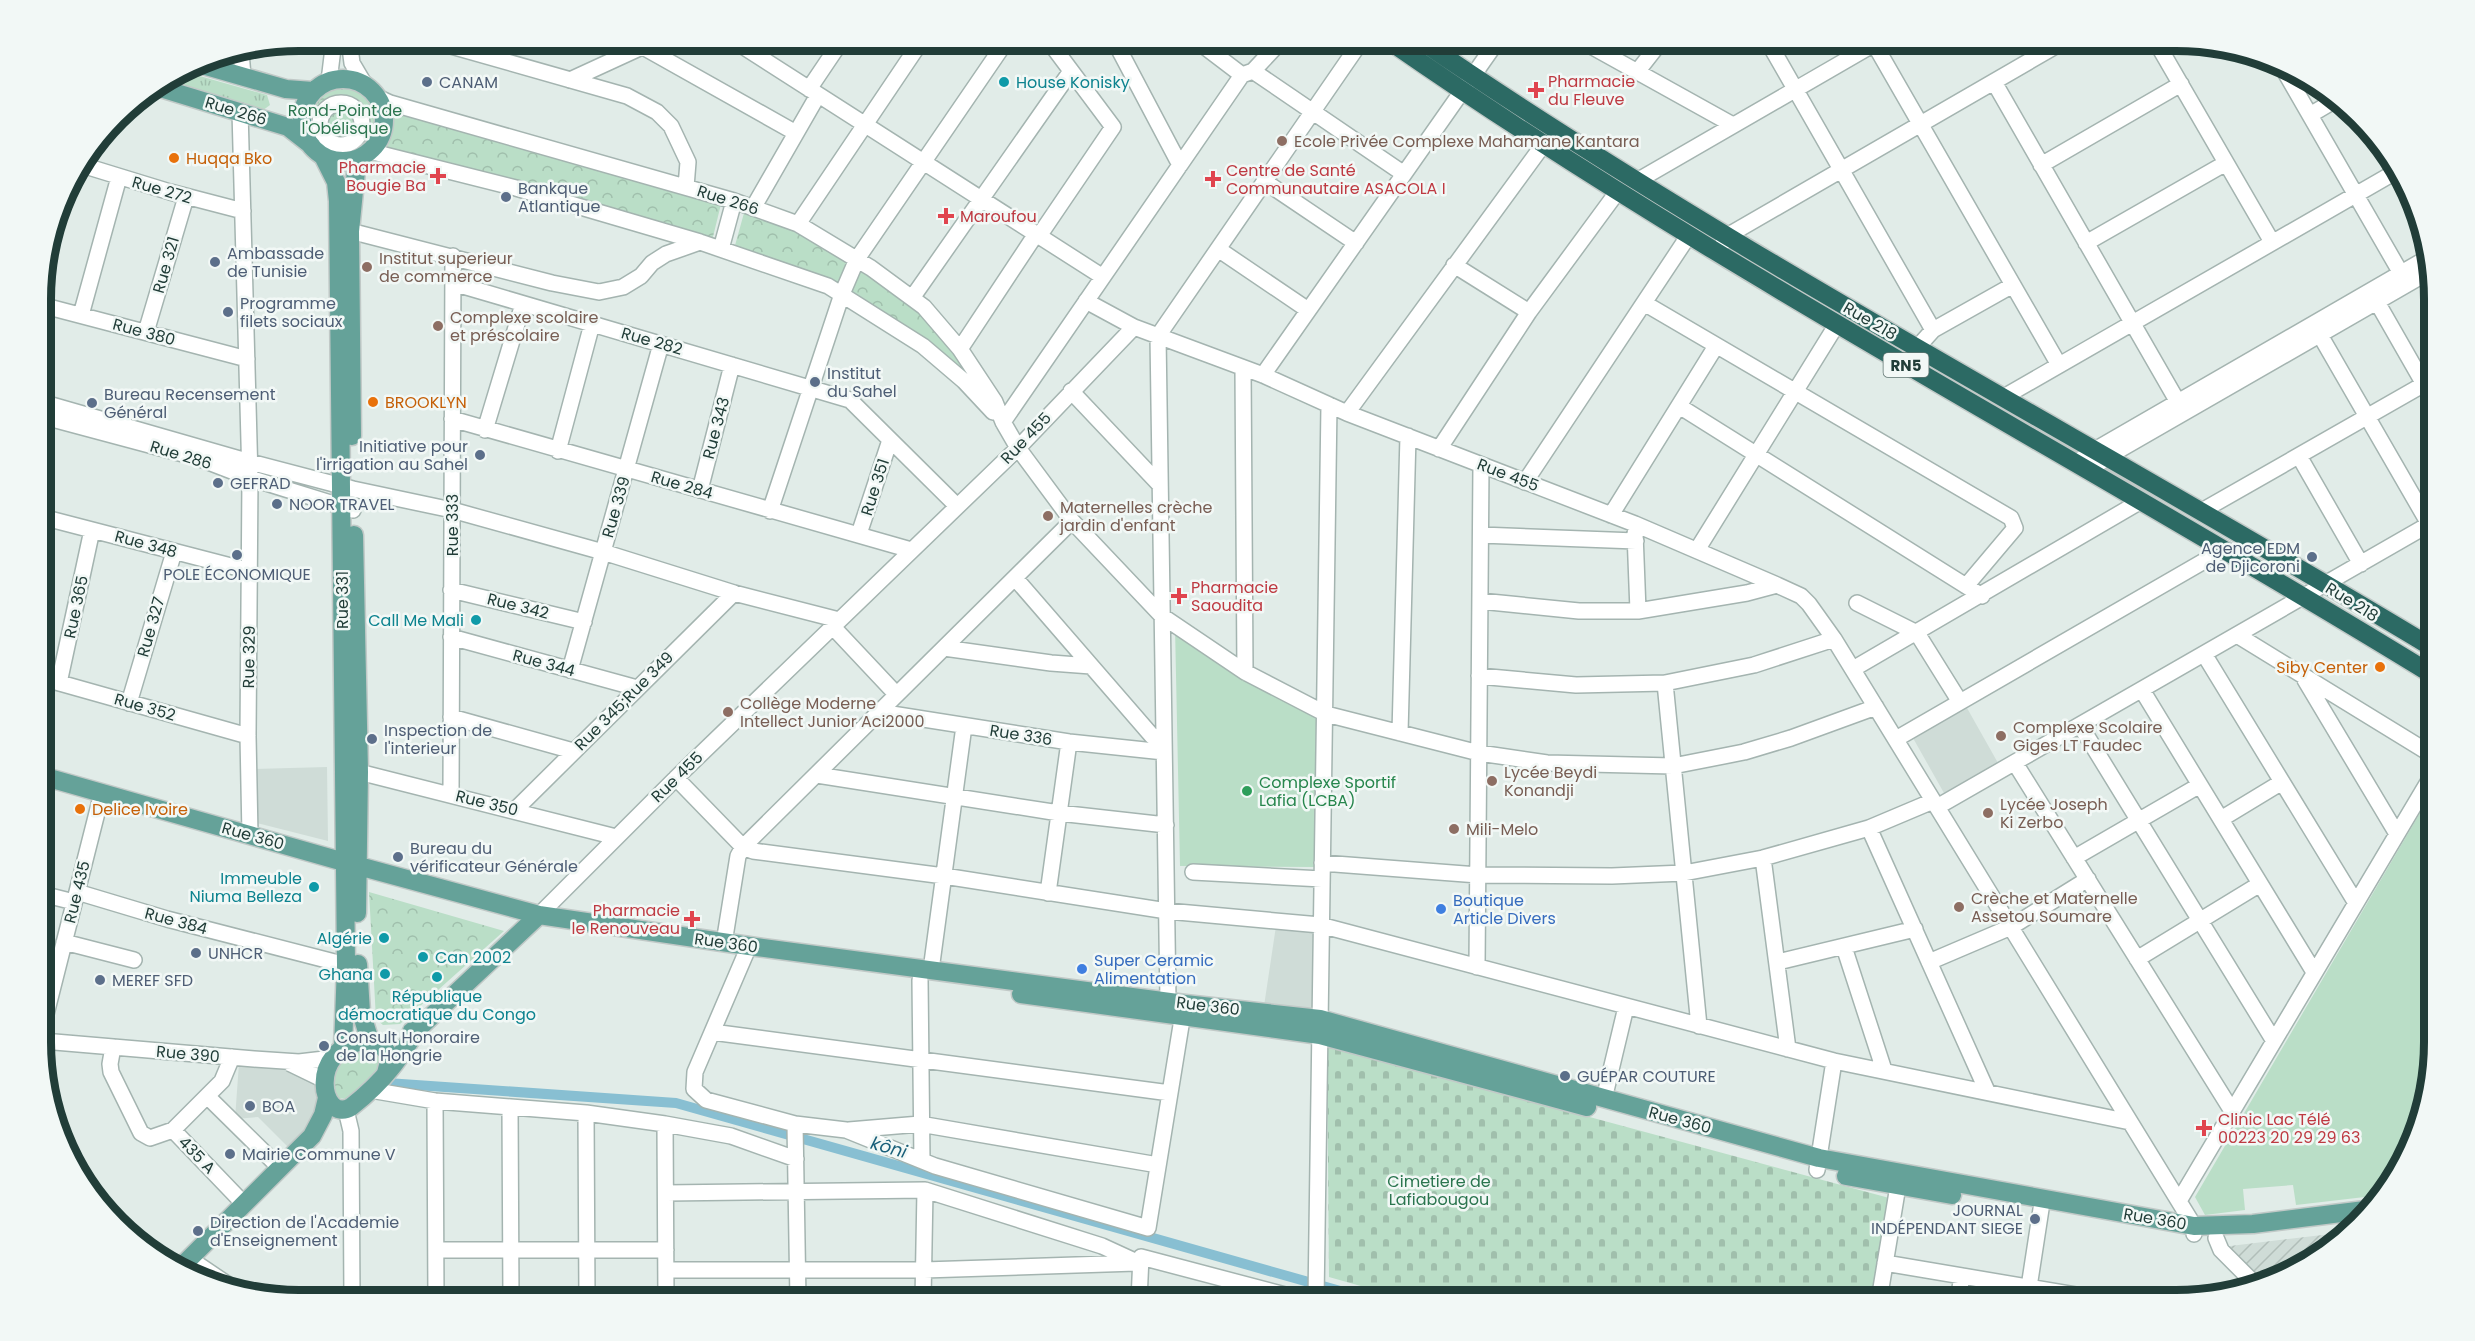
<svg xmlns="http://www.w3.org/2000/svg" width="2475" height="1341" viewBox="0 0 2475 1341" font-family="Poppins,sans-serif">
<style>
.built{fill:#cfdcd7}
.industrial{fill:url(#industrial-furrows)}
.grass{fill:url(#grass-tufts)}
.cemetery{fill:url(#cemetery-stones)}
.park{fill:url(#park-crowns)}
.pitch{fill:#badec7}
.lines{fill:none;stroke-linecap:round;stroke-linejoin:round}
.canal{stroke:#88bfd2;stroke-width:10}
.minor-casing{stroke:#a4b4b0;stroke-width:18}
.major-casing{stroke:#c1c9c7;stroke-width:21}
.highway-casing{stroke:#c1c9c7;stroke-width:21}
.minor{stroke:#fff;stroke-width:15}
.major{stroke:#65a299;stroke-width:18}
.highway{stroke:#2c6a64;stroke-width:18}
.service-dot{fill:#5c6f8a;stroke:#f2f8f6;stroke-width:2}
.culture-dot{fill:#0f9aa8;stroke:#f2f8f6;stroke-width:2}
.health-dot{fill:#e0444e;stroke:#f2f8f6;stroke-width:2}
.education-dot{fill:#8d6e63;stroke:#f2f8f6;stroke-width:2}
.food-dot{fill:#e8710a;stroke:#f2f8f6;stroke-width:2}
.leisure-dot{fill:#2e9e5b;stroke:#f2f8f6;stroke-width:2}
.shop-dot{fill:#3f7fe0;stroke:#f2f8f6;stroke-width:2}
.labels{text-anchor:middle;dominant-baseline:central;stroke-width:5;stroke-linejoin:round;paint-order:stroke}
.shield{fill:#f2f8f6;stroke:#607571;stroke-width:1.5}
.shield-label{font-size:15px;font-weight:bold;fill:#213d38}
.health-label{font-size:16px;fill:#be3a42;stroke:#f2f8f6;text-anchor:start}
.service-label{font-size:16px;fill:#4e5e75;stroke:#f2f8f6;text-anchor:start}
.culture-label{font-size:16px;fill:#0d838f;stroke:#f2f8f6;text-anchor:end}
.park-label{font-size:16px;fill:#2b754f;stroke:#f2f8f6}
.street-label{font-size:16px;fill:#213d38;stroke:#f2f8f6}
.education-label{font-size:16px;fill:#785e54;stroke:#f2f8f6;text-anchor:start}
.food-label{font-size:16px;fill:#c56008;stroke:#f2f8f6;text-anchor:start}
.leisure-label{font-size:16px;fill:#27864d;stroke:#f2f8f6;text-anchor:start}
.shop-label{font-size:16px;fill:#366cbe;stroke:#f2f8f6;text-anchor:start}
.water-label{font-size:18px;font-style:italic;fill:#1a607a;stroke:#f2f8f6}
.rim{fill:none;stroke:#213d38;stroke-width:8}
</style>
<defs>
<pattern id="industrial-furrows" width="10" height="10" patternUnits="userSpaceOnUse" patternTransform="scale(1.5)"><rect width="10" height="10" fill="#cfdcd7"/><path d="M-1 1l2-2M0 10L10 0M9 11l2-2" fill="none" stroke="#b1beb9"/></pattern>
<pattern id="grass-tufts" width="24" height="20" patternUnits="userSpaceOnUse" patternTransform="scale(1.5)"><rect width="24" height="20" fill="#badec7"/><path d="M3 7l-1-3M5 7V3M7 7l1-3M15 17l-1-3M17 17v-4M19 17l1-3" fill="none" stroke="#a0bfac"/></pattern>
<pattern id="cemetery-stones" width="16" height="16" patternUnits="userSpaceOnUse" patternTransform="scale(1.5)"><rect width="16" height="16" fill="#badec7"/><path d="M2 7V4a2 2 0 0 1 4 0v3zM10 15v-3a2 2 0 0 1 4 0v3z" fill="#a0bfac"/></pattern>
<pattern id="park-crowns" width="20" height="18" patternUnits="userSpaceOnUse" patternTransform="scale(1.5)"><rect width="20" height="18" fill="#badec7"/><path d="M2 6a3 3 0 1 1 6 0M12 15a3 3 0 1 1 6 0" fill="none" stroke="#a0bfac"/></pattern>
</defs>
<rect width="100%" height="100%" fill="#e1ece8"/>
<!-- built -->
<path class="built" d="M1967 708 1998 763 1944 793 1913 738Z
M327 767 328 841 253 822V769Z
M1276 926 1313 929 1312 1014 1264 1006Z
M239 1063 301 1070 322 1085 320 1113 290 1149 258 1117 235 1119Z"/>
<!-- industrial -->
<path class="industrial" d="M2348 1232 2319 1257 2264 1284 2231 1252 2230 1246Z"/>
<!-- grass -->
<path class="grass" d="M182 71 267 95 270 105 262 111 164 83Z"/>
<!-- cemetery -->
<path class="cemetery" d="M1327 1046 1893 1199 1874 1300H1410L1329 1277Z"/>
<!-- park -->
<path class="park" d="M311 119a34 34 0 1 1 68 0a34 34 0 1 1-68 0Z
M393 113 656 183 721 204 712 241 386 150 392 134Z
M744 213 813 238 857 264 920 310 988 396 891 321 734 249Z
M369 892 504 931 400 1024 383 1025 376 1019Z
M378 1049 383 1064 347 1099 337 1098 332 1095 331 1073 351 1050Z"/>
<!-- pitch -->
<path class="pitch" d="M1175 627 1318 716 1316 867 1180 866Z
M2434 789V1043L2408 1157 2382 1195 2296 1205 2293 1185 2243 1189 2245 1210 2205 1215 2195 1197Z"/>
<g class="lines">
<!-- canal -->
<path class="canal" d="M387 1083 676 1103 1372 1300"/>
<!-- minor casing -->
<g class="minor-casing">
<path id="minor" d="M349 40 352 63 365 85
M430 40 627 96 657 112 671 126 688 162 686 187
M733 40 1103 277
M1114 40 1180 165
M1196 40 1242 75
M1580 40 1733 125
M1767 40 1933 330
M1872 40 2059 365
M2155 40 2272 242
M643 47 796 133
M241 52 243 76
M2281 65 2406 282
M1253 71 1404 174
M1637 72 1662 40
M570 80 657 40
M329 81 334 40
M1994 82 2183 411
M809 89 842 40
M377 97 390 103 734 201 798 224 871 268 924 307 960 349 995 402 1003 422 1018 448 1072 521 1162 616 1245 672 1326 714 1479 753 1547 763 1673 766 1744 752 1791 738 1876 707
M320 124a21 21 0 1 1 42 0a21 21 0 1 1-42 0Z
M240 111 250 478 248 736 250 835
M2310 115 2337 99
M369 151 516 188 700 242 828 286 923 346 964 381 993 412
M82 165 170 192 243 211
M2041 165 2181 84
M1264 181 1356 243
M1637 181 1881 40
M753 208 818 95
M798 224 922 40
M350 231 552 283 599 292 623 287 641 276 652 263 666 254 700 242
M1039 236 1113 127 1048 40
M1723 243 1727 236 2066 40
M2086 243 2226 163
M721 249 734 201
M1218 249 1308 310
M1454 265 1529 312
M453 283 850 400 957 506
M912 298 1071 71
M1086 301 1134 327 1263 375 1347 413 1635 524 1777 585 1801 596 1809 604 1834 639 2194 1226V1234
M2377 302 2433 400
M1644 303 2011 518 2015 528 1966 586
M41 305 247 359
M81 315 119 177
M146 332 186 197
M2320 335 2429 524 2433 527
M960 349 1036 234
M1916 349 1933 330 2013 285
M1243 368 1245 672
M1263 375 1498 40
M1071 391 1160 485
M2002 398 2397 171
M41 402 250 462 353 489 452 510 603 552 734 593 839 620
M1679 406 1982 596
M1347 413 1543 145
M41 416 198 458 250 478 353 510
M452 419 911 550
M1003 422 1242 75 1253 71 1282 40
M485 430 523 304
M1439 449 1529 312 1618 191
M558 451 592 324
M2299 456 2361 564
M2076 463 2093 451 2429 257
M2089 471 2107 457 2432 270
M1525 482 1689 235
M700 490 732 365
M770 511 842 294 857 259 1007 40
M2200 512 2433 379
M1611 515 1716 346
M42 517 250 571
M1635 533 1638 611
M859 534 890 440
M1481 535 1636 541
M1697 550 1837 324
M1015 578 1152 736 1164 742
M451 590 584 622
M1480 601 1579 611H1638L1747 593 1777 585
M1857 603 1917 633 1960 702
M833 627 896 694
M2237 635 2434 756
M451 637 637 688
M944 648 1051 663 1091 666
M2204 654 2356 903
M1853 669 2141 501
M570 670 661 344
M1479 676 1576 685 1665 683 1754 665 1834 639
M42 678 248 736
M2305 680 2397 834
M59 683 92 530
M1665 683 1699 1026
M2142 690 2314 972
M129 703 174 552
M879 712 1069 742 1164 752
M451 717 573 751
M2080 725 2274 1041
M1400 733 1408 436
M1896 739 2225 549
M2015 763 2232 1111
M359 772 616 837
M817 775 1059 813 1166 825
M676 778 743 847 753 851 944 876 1167 911 1320 925 1834 1061 2130 1122
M451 794 453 256
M1937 807 2433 522
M515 810 734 593
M2221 819 2282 782
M1869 828 1987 1091
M1763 858 1788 1049
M2074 858 2200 785
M1322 863 1478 875 1612 876 1684 873 1763 858 1869 828 1933 801
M1193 872 1322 879
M77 892 167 919 346 965
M1048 893 1069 742
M42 894 74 902
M539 915 676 778 1018 448 1134 327
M64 942 134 960
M724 943 738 856 743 847 1072 521
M749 946 695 1072 694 1089 706 1100 795 1124 846 1130 935 1166 1148 1228 1184 1007
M1844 947 1884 1070
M2137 959 2260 884
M1778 962 1915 929
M1929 962 2011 927 2088 879
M1477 967 1481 465
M931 970 964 726
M920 980 922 1161
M1168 1001 1158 336 1362 40
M43 1026 102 793
M712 1032 1170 1093
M43 1041 254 1059 299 1062 333 1058
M113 1047 110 1064 111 1072 141 1133 150 1138 173 1130
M232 1057 222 1081 173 1130 244 1204
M291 1064 324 1080
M370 1090 435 1101 586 1113 665 1124 731 1136 796 1159
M208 1097 280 1168
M1604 1099 1626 1007
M435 1101 436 1300
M510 1107 511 1300
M346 1110 351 1131 352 1300
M586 1113 587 1300
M665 1124 666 1300
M795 1124 798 1300
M849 1130 920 1124 1158 1165
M1817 1170 1834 1061
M666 1193 925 1190 1102 1246 1139 1263
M2179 1201 2434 772
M2216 1238 2221 1250 2258 1287
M436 1250H666
M190 1259 227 1284
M1885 1263 2105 1300
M666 1270H924L1136 1263
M923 1300 925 1190
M1139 1300 1141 1257 1304 1300
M1316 1300 1329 405
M1879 1300 1898 1186
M1958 1300 1962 1276
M2027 1300 2041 1209"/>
</g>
<!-- major casing -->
<g class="major-casing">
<path id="major" d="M196 63 286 89 313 91
M302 120a41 41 0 1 1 82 0a41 41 0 1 1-82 0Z
M157 87 288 127 311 145
M323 156 336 182 338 201 346 965 343 1048
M352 436 350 231 356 171 364 155
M354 535 359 772 357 913
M42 776 344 862 539 915 749 946 1185 1004 1320 1019 1819 1158 2194 1226 2253 1224 2373 1209
M358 964 361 1012 370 1041
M1021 994 1320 1035 1587 1107
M412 1031 421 1026 539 915
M386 1073 390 1058C385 1047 378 1039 365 1041 306 1048 321 1125 351 1107 365 1096 380 1082 391 1068 402 1055 409 1040 421 1026
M1846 1176 1952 1195
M178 1270 312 1136 323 1115 327 1098"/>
</g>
<!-- highway casing -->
<g class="highway-casing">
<path id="highway" d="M1388 40C1723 273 2086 461 2433 675
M1420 40C1746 263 2096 444 2433 648"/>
</g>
<!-- minor -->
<use href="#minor" class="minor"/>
<!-- major -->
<use href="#major" class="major"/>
<!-- highway -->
<use href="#highway" class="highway"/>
</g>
<!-- markers -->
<g class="service-dot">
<circle cx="427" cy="82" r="6"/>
<circle cx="506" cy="197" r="6"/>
<circle cx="215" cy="262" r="6"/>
<circle cx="228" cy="312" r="6"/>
<circle cx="815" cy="382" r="6"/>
<circle cx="92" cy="403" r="6"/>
<circle cx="480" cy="455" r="6"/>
<circle cx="218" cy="483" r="6"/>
<circle cx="277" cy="504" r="6"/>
<circle cx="237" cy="555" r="6"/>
<circle cx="2312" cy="557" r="6"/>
<circle cx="372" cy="739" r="6"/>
<circle cx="398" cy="857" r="6"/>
<circle cx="196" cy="953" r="6"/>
<circle cx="100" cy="980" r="6"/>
<circle cx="324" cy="1046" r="6"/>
<circle cx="1565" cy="1076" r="6"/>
<circle cx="250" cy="1106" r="6"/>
<circle cx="230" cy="1154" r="6"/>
<circle cx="2035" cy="1219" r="6"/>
<circle cx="198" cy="1231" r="6"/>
</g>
<g class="culture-dot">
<circle cx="1004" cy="82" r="6"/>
<circle cx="476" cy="620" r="6"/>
<circle cx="314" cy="887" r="6"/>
<circle cx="384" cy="938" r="6"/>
<circle cx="423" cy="957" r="6"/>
<circle cx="385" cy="974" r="6"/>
<circle cx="437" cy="977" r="6"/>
</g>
<g class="health-dot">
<path d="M1533 81h6v6h6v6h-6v6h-6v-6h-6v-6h6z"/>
<path d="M435 167h6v6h6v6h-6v6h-6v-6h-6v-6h6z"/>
<path d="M1210 170h6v6h6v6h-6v6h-6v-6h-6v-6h6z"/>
<path d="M943 207h6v6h6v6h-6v6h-6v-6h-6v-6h6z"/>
<path d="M1176 587h6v6h6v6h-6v6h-6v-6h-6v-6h6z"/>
<path d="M689 910h6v6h6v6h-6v6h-6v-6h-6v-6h6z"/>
<path d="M2201 1119h6v6h6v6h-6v6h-6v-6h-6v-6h6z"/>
</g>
<g class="education-dot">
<circle cx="1282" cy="141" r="6"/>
<circle cx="367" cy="267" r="6"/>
<circle cx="438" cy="326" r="6"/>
<circle cx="1048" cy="516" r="6"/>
<circle cx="728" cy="712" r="6"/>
<circle cx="2001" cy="736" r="6"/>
<circle cx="1492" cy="781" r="6"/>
<circle cx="1988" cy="813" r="6"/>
<circle cx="1454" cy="829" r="6"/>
<circle cx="1959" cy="907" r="6"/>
</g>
<g class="food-dot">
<circle cx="174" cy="158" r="6"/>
<circle cx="373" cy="402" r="6"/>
<circle cx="2380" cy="667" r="6"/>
<circle cx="80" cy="809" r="6"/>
</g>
<circle class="leisure-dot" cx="1247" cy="791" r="6"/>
<g class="shop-dot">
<circle cx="1441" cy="909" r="6"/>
<circle cx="1082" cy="969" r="6"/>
</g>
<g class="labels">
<!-- shield labels -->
<rect class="shield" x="1883.5" y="353" width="45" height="24" rx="4.5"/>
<g class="shield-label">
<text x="1906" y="365">RN5</text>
</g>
<!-- health labels -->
<g class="health-label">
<text x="1548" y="81">Pharmacie<tspan x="1548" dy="18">du Fleuve</tspan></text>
<text x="426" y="167" text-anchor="end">Pharmacie<tspan x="426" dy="18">Bougie Ba</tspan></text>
<text x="1226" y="170">Centre de Santé<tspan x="1226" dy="18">Communautaire ASACOLA I</tspan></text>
<text x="960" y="216">Maroufou</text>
<text x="1191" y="587">Pharmacie<tspan x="1191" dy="18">Saoudita</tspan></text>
<text x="680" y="910" text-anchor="end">Pharmacie<tspan x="680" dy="18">le Renouveau</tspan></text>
<text x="2218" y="1119">Clinic Lac Télé<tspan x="2218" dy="18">00223 20 29 29 63</tspan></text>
</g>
<!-- service labels -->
<g class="service-label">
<text x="439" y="82">CANAM</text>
<text x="518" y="188">Bankque<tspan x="518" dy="18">Atlantique</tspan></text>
<text x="227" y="253">Ambassade<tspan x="227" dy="18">de Tunisie</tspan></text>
<text x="240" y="303">Programme<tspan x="240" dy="18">filets sociaux</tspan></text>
<text x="827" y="373">Institut<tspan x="827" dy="18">du Sahel</tspan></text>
<text x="104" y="394">Bureau Recensement<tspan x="104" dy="18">Général</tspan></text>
<text x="468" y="446" text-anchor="end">Initiative pour<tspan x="468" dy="18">l'irrigation au Sahel</tspan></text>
<text x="230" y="483">GEFRAD</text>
<text x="289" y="504">NOOR TRAVEL</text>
<text x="2300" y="548" text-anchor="end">Agence EDM<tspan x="2300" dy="18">de Djicoroni</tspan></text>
<text x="237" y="574" text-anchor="middle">POLE ÉCONOMIQUE</text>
<text x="384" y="730">Inspection de<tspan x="384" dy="18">l'interieur</tspan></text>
<text x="410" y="848">Bureau du<tspan x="410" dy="18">vérificateur Générale</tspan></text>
<text x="208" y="953">UNHCR</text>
<text x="112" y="980">MEREF SFD</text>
<text x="336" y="1037">Consult Honoraire<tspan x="336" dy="18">de la Hongrie</tspan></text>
<text x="1577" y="1076">GUÉPAR COUTURE</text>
<text x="262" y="1106">BOA</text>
<text x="242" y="1154">Mairie Commune V</text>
<text x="2023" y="1210" text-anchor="end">JOURNAL<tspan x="2023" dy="18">INDÉPENDANT SIEGE</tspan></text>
<text x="210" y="1222">Direction de l'Academie<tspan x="210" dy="18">d'Enseignement</tspan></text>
</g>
<!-- culture labels -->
<g class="culture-label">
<text x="1016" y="82" text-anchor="start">House Konisky</text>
<text x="464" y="620">Call Me Mali</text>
<text x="302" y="878">Immeuble<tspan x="302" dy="18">Niuma Belleza</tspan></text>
<text x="372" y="938">Algérie</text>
<text x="435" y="957" text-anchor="start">Can 2002</text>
<text x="373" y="974">Ghana</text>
<text x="437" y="996" text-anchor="middle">République<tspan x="437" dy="18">démocratique du Congo</tspan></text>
</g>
<!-- park labels -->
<g class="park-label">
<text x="345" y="110">Rond-Point de<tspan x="345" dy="18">l'Obélisque</tspan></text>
<text x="1439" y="1181">Cimetiere de<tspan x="1439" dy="18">Lafiabougou</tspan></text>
</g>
<!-- street labels -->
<g class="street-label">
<text transform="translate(236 111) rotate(17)">Rue 266</text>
<text transform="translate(162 190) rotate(16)">Rue 272</text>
<text transform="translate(728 200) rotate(18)">Rue 266</text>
<text transform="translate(166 265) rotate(-74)">Rue 321</text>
<text transform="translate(1870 321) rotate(30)">Rue 218</text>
<text transform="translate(144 332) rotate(15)">Rue 380</text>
<text transform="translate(652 341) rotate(16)">Rue 282</text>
<text transform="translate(716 428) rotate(-75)">Rue 343</text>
<text transform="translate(1026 438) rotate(-46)">Rue 455</text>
<text transform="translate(181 455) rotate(17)">Rue 286</text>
<text transform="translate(1508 475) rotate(21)">Rue 455</text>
<text transform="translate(682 485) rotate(16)">Rue 284</text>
<text transform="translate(875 487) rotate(-72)">Rue 351</text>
<text transform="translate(616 507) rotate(-74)">Rue 339</text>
<text transform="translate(452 525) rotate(-90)">Rue 333</text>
<text transform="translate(146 544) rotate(15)">Rue 348</text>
<text transform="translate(342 600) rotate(-90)">Rue 331</text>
<text transform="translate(2352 602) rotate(32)">Rue 218</text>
<text transform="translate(518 606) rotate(14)">Rue 342</text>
<text transform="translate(76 607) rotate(-78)">Rue 365</text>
<text transform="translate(151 627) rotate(-74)">Rue 327</text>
<text transform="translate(249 657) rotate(-89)">Rue 329</text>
<text transform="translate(544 663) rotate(15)">Rue 344</text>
<text transform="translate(624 701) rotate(-45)">Rue 345;Rue 349</text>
<text transform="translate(145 707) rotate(16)">Rue 352</text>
<text transform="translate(1021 735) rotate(9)">Rue 336</text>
<text transform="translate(677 777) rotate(-44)">Rue 455</text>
<text transform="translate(487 803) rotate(14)">Rue 350</text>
<text transform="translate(253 836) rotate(16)">Rue 360</text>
<text transform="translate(77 892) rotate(-76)">Rue 435</text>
<text transform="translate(176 921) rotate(15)">Rue 384</text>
<text transform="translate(726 943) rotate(8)">Rue 360</text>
<text transform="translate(1208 1006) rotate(7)">Rue 360</text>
<text transform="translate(188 1054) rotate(5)">Rue 390</text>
<text transform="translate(1680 1120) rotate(15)">Rue 360</text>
<text transform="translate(197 1155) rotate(46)">435 A</text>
<text transform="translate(2155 1219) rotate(10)">Rue 360</text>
</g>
<!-- education labels -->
<g class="education-label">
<text x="1294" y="141">Ecole Privée Complexe Mahamane Kantara</text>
<text x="379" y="258">Institut superieur<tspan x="379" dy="18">de commerce</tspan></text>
<text x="450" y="317">Complexe scolaire<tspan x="450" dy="18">et préscolaire</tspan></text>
<text x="1060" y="507">Maternelles crèche<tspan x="1060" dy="18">jardin d'enfant</tspan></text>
<text x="740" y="703">Collège Moderne<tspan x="740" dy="18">Intellect Junior Aci2000</tspan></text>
<text x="2013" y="727">Complexe Scolaire<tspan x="2013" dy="18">Giges LT Faudec</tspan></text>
<text x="1504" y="772">Lycée Beydi<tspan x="1504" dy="18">Konandji</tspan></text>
<text x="2000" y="804">Lycée Joseph<tspan x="2000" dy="18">Ki Zerbo</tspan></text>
<text x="1466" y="829">Mili-Melo</text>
<text x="1971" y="898">Crèche et Maternelle<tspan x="1971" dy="18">Assetou Soumare</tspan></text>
</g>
<!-- food labels -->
<g class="food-label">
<text x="186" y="158">Huqqa Bko</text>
<text x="385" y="402">BROOKLYN</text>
<text x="2368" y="667" text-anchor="end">Siby Center</text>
<text x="92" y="809">Delice Ivoire</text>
</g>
<!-- leisure labels -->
<g class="leisure-label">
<text x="1259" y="782">Complexe Sportif<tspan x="1259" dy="18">Lafia (LCBA)</tspan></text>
</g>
<!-- shop labels -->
<g class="shop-label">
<text x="1453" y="900">Boutique<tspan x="1453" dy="18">Article Divers</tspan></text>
<text x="1094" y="960">Super Ceramic<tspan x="1094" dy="18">Alimentation</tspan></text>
</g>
<!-- water labels -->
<g class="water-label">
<text transform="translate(889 1147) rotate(16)">kôni</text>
</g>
</g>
<!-- crop -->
<path d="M0 0H2475V1341H0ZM299 51H2176A248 248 0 0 1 2424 299V1042A248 248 0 0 1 2176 1290H299A248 248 0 0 1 51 1042V299A248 248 0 0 1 299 51Z" fill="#f2f8f6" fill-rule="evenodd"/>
<path class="rim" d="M299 51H2176A248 248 0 0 1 2424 299V1042A248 248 0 0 1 2176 1290H299A248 248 0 0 1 51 1042V299A248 248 0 0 1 299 51Z"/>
</svg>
